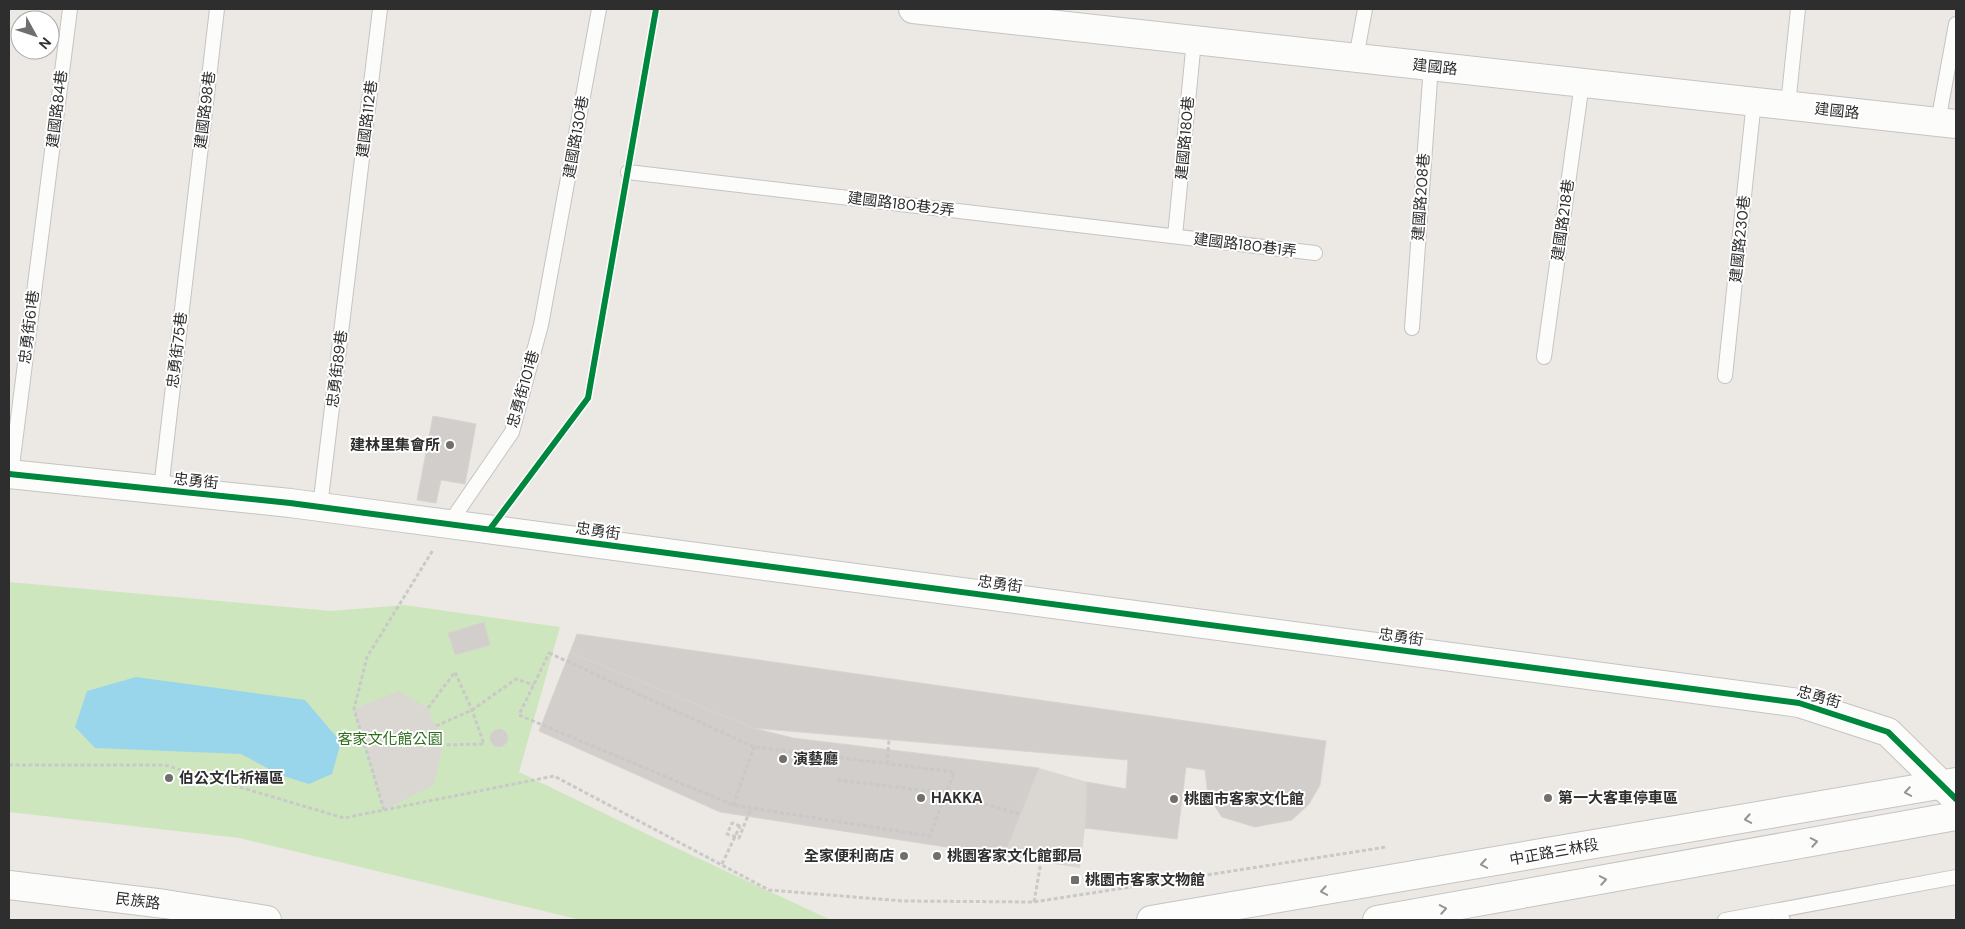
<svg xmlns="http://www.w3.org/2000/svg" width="1965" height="929" viewBox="0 0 1965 929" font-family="'DM Sans','Noto Sans TC',sans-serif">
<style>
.green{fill:#cee6be}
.plaza{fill:#dad6d2}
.water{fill:#99d6ec}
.building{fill:#d1cecb;stroke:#d7d4d0}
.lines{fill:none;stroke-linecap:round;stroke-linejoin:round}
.lane-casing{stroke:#c5c4c5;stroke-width:16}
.street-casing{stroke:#c5c4c5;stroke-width:30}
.secondary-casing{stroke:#c5c4c5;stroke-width:30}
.path{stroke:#c9c9c8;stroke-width:3;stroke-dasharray:4 2.5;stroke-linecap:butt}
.lane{stroke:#fcfcfb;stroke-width:14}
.street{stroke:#fcfcfb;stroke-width:28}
.secondary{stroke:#fcfcfb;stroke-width:28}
.path-bridge{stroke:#c9c9c8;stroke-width:3;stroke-dasharray:4 2.5;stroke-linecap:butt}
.cycleway-casing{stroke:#fff;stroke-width:9}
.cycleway{stroke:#00873e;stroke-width:6}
.oneway{stroke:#959594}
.poi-dot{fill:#706f6e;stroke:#fff;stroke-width:2}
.labels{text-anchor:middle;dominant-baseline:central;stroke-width:4;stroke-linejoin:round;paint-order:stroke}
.street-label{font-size:15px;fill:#2e2e2e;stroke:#fff}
.poi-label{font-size:15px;font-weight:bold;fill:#2e2e2e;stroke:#fff;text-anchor:start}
.park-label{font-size:15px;fill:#2c6e1b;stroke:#fff}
</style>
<rect width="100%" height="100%" fill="#ece8e4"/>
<!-- green -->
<path class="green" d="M9 582 331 611 404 605 560 627 519 772 659 840 831 920H581L239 838 9 812Z"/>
<!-- plaza -->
<path class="plaza" d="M399 691 428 708 443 745 434 785 384 810 354 709Z
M1039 768 1087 782 1085 828 1080 868 1004 856Z"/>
<!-- water -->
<path class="water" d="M136 677 305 700 341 742 332 774 309 784 280 775 241 754 95 748 75 727 87 691Z"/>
<!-- building -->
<path class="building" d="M433 416 476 424 465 484 441 480 436 503 417 500Z
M484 622 490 645 455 655 448 633Z
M577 634 1326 741 1320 785 1309 804 1292 820 1255 827 1222 817 1208 796 1205 770 1186 767 1177 839 1085 828 1087 782 1126 789 1128 760 753 728 570 652Z
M570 652 753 728 793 738 1039 768 1004 856 720 812 539 731Z
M490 738a9 9 0 1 1 18 0a9 9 0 1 1-18 0Z"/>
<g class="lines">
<!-- lane casing -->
<g class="lane-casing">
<path id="lane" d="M1356 58 1365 9
M1788 105 1798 9
M1938 122 1956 24
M628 172 1315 253
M1175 236 1194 40
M1412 328 1431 66
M1544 357 1582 83
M1725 376 1754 101
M11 474 70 9
M161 489 217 9
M320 507 380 9
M449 524 512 432 541 325 599 9
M1774 911 1956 877
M1725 920 1774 911 1783 920"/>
</g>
<!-- street casing -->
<g class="street-casing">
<path id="street" d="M913 9 1956 124
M9 474 290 503 1799 703 1888 732 1956 799
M9 885 165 904 267 920"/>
</g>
<!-- secondary casing -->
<g class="secondary-casing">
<path id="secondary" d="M1151 920 1956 782
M1377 920 1956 816"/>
</g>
<!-- path -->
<path class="path" d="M549 653 754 747 954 772 930 836 733 805 519 715Z
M428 708 455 672 472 710 484 744 443 745
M436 726 472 710 516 679 534 685
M887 764 889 740
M9 765H165L344 818 554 776 769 890 903 901 1034 902 1386 847
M837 780 946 793 1020 814
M733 805 754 747
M384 810 354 709 367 657 433 550
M722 864 740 826
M1034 902 1041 862"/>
<!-- lane -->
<use href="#lane" class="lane"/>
<!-- street -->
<use href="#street" class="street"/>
<!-- secondary -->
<use href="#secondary" class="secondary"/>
<!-- path-bridge -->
<path class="path-bridge" d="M740 826 732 823 727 834 739 838 751 808"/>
<!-- cycleway casing -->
<g class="cycleway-casing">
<path id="cycleway" d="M9 474 290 503 1799 703 1888 732 1956 799
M490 529 588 398 656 9"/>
</g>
<!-- cycleway -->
<use href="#cycleway" class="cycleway"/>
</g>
<!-- one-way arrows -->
<defs><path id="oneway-chevron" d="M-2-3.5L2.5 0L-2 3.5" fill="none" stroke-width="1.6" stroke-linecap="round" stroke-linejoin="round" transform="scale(1.25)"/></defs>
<g class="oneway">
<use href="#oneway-chevron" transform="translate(1908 792) rotate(170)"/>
<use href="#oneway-chevron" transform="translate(1748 819) rotate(170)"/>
<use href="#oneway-chevron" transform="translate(1814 842) rotate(-10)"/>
<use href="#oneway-chevron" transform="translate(1484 864) rotate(170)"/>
<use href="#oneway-chevron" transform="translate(1603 880) rotate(-10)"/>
<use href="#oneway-chevron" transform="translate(1324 891) rotate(170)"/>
<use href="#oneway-chevron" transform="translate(1443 909) rotate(-10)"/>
</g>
<!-- markers -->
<g class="poi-dot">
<circle cx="450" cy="445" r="5"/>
<circle cx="783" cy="759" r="5"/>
<circle cx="169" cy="778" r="5"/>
<circle cx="921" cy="798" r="5"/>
<circle cx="1548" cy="798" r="5"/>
<circle cx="1174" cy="799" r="5"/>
<circle cx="904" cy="856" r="5"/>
<circle cx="937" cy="856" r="5"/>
<rect x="1070" y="875" width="10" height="10" rx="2.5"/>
</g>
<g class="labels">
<!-- street labels -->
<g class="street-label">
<text transform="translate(1435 67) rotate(6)">建國路</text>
<text transform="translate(57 109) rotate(-83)">建國路84巷</text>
<text transform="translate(205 110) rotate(-83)">建國路98巷</text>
<text transform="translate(1837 111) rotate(6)">建國路</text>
<text transform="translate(367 119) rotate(-83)">建國路112巷</text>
<text transform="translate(576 137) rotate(-80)">建國路130巷</text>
<text transform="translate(1185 138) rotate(-85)">建國路180巷</text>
<text transform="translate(1421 197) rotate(-86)">建國路208巷</text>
<text transform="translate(901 204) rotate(7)">建國路180巷2弄</text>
<text transform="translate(1563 220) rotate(-82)">建國路218巷</text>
<text transform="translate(1740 239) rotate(-84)">建國路230巷</text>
<text transform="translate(1245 245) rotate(7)">建國路180巷1弄</text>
<text transform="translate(29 327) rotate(-83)">忠勇街61巷</text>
<text transform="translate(177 350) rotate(-83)">忠勇街75巷</text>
<text transform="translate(337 369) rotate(-83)">忠勇街89巷</text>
<text transform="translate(523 389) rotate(-74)">忠勇街101巷</text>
<text transform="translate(196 481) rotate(6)">忠勇街</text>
<text transform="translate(598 531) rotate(8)">忠勇街</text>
<text transform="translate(1000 584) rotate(8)">忠勇街</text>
<text transform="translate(1401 637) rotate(8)">忠勇街</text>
<text transform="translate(1819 697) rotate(16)">忠勇街</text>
<text transform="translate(1554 852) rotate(-10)">中正路三林段</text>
<text transform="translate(138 901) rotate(7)">民族路</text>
</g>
<!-- poi labels -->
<g class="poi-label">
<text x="440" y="445" text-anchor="end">建林里集會所</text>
<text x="793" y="759">演藝廳</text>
<text x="179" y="778">伯公文化祈福區</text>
<text x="931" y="798">HAKKA</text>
<text x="1558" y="798">第一大客車停車區</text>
<text x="1184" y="799">桃園市客家文化館</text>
<text x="894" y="856" text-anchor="end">全家便利商店</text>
<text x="947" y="856">桃園客家文化館郵局</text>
<text x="1085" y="880">桃園市客家文物館</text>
</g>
<!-- park labels -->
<g class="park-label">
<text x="390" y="739">客家文化館公園</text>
</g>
</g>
<!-- border -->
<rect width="1965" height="929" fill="none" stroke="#2e2e2e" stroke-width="20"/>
<!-- north arrow -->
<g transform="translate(35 35) rotate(130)"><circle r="24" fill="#ffffff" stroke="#ababab"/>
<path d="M0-4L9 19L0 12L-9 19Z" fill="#706f6e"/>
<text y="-8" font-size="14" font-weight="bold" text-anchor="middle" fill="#2e2e2e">N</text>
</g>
</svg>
